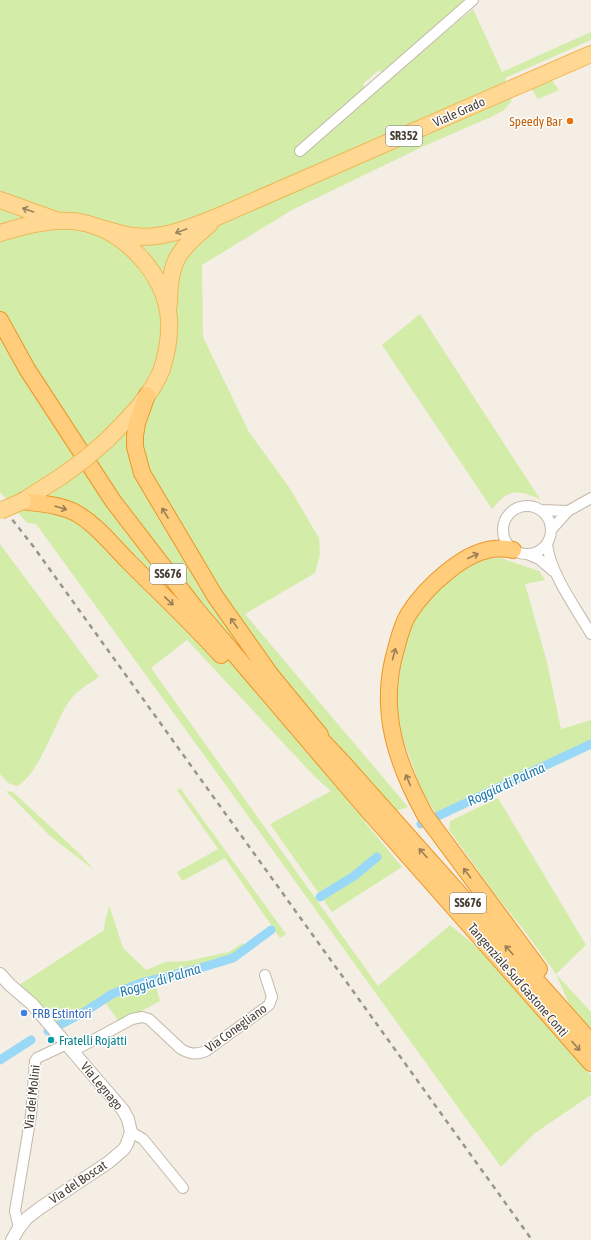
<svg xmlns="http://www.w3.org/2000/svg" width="591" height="1240" viewBox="0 0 591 1240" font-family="'Asap Condensed',sans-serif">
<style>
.green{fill:#d3eda9}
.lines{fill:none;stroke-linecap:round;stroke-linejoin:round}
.canal{stroke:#9ad8f7;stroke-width:9}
.minor-casing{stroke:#c3b8a9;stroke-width:12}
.tertiary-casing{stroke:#c3b8a9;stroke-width:14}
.primary-casing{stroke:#f0b757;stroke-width:18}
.trunk-casing{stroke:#ed9626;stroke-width:18}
.minor{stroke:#fff;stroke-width:10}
.tertiary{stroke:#fff;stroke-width:12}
.primary{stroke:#ffd993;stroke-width:16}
.trunk{stroke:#ffcd7c;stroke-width:16}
.rail{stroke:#959595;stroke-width:2.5;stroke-dasharray:5 5;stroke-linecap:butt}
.primary-bridge-casing{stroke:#f0b757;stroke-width:18;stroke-linecap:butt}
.primary-bridge{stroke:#ffd993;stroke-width:16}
.oneway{stroke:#9a845f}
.oneway2{stroke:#9a7e54}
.food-dot{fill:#e8710a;stroke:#fff;stroke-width:1.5}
.shop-dot{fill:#3f7fe0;stroke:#fff;stroke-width:1.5}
.culture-dot{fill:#0f9aa8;stroke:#fff;stroke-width:1.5}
.labels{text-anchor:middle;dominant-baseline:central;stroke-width:3;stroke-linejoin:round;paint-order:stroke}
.shield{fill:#fff;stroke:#7e7871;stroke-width:1}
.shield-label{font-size:12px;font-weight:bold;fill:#473e34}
.street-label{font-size:13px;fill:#473e34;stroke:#fff}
.food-label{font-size:13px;fill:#c56008;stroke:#fff;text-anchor:end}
.shop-label{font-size:13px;fill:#366cbe;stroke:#fff;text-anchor:start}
.culture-label{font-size:13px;fill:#0d838f;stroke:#fff;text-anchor:start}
.water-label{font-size:14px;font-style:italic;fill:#207bad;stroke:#fff}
</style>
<rect width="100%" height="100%" fill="#f4eee5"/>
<!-- green -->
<path class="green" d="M0 0H463V1L382 73 379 70 363 84 365 87 332 118 295 149 298 156 473 9 502 72 591 32V40L505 78 511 98V102L504 110 491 117 422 147 292 210 202 265 203 337 249 432 289 487 319 538 320 555 315 573 245 614 408 807 364 821 402 867 332 912 270 824 331 791 315 777 187 640 151 668 378 986 450 925 478 948 591 1075V1095L535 1133 501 1167 212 766 36 524 27 523 0 492Z
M551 79 559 90 538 99 531 88Z
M420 314 540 499C517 490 509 488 492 509L382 345Z
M0 544 99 677C88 684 75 692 68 703 55 723 38 776 17 786L8 783 0 774Z
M501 558 539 571 545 580 525 584 547 662 561 729 591 720V748L439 819 422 791 403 739 398 713 396 689 402 643 422 605 459 569 485 559Z
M180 788 286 934 280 938 225 858 182 881 177 872 218 849 177 790Z
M6 791 13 792 82 856 94 870 50 836Z
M498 798 586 945 556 974 591 1012V1029L570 1006 556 974 523 929 492 890 449 830 450 821Z
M109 905 123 948 146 970 165 962 187 961 229 952 242 943 245 947 233 956 128 985 112 993 55 1025 16 987 104 930C104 921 108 914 109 905Z
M155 983 160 1001 120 1023 104 1001 138 987Z"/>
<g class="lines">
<!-- canal -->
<path class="canal" d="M421 824 591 744
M320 897 354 876 377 857
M48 1031 86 1011 112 994 144 982 197 969 233 958 271 930
M0 1060 31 1040"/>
<!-- minor casing -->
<g class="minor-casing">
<path id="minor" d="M300 151 473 0
M503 530a24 24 0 1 1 48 0a24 24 0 1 1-48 0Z
M540 510 568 511
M551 530 568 511 591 498
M547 544C550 573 576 608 591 634
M527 554 539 559 553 571
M73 1051 132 1019 142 1017 149 1019 181 1049C190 1054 196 1055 206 1051L269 1005 272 997 265 975
M131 1132 143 1139 183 1188
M19 1228 15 1211 31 1115 35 1061 37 1058 67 1044"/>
</g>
<!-- tertiary casing -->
<g class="tertiary-casing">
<path id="tertiary" d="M0 974 10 985 32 1004 123 1110 128 1119 131 1132 127 1144 124 1149 109 1162 40 1208 27 1218 19 1228 12 1240"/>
</g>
<!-- primary casing -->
<g class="primary-casing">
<path id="primary" d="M0 200 56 220
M101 228C112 231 123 235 134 236 163 240 191 227 217 217L591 54
M0 233C26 225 53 218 80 222 124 230 165 273 169 319 170 336 167 353 162 369 151 397 127 420 106 441
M169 304C169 261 178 250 210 224
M23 501 62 476"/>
</g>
<!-- trunk casing -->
<g class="trunk-casing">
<path id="trunk" d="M0 320 27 369 113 501 196 609 365 807 591 1063
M147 395 137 423 135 436V447L142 473 215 596 270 674 320 735
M23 501C40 504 59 504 76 513 97 525 113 546 129 562 160 593 192 623 221 655
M513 550C489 544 465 557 447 572 432 584 418 599 408 615 402 625 399 638 396 649 378 709 396 762 425 815L539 969
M311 729 344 764 591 1042"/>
</g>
<!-- minor -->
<use href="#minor" class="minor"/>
<!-- tertiary -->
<use href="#tertiary" class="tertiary"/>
<!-- primary -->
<use href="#primary" class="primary"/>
<!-- trunk -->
<use href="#trunk" class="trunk"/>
<!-- rail -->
<path class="rail" d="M0 504 33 546 532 1240"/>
<!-- primary-bridge casing -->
<g class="primary-bridge-casing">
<path id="primary-bridge" d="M62 476 85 459 106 441
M0 511 23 501"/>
</g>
<!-- primary-bridge -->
<use href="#primary-bridge" class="primary-bridge"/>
</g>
<!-- one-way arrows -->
<defs><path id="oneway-shaft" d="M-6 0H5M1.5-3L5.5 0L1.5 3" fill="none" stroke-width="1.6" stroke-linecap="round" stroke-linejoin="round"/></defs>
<g class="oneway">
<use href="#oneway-shaft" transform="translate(28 210) rotate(-161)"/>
<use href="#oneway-shaft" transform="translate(181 231) rotate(160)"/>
</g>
<g class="oneway2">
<use href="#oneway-shaft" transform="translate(61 508) rotate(16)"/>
<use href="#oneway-shaft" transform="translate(165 513) rotate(-121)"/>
<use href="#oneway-shaft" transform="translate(473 556) rotate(-24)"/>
<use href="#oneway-shaft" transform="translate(169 601) rotate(44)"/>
<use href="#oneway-shaft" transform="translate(234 623) rotate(-125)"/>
<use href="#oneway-shaft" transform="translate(394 654) rotate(-75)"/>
<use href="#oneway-shaft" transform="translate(408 780) rotate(-113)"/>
<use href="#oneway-shaft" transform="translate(423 853) rotate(-132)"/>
<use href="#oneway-shaft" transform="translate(467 873) rotate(-127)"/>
<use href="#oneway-shaft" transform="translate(509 950) rotate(-132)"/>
<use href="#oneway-shaft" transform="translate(576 1046) rotate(49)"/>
</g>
<!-- markers -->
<circle class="food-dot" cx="570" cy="121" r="4"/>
<circle class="shop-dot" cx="24" cy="1013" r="4"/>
<circle class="culture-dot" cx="51" cy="1040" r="4"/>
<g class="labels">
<!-- shield labels -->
<g class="shield">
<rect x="386" y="126" width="36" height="20" rx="3"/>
<rect x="150" y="564" width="36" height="20" rx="3"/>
<rect x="450" y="893" width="36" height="20" rx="3"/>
</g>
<g class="shield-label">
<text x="404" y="136">SR352</text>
<text x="168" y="574">SS676</text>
<text x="468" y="903">SS676</text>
</g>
<!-- street labels -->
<g class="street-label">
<text transform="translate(459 112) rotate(-24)">Viale Grado</text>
<text transform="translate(518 980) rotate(49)">Tangenziale Sud Gastone Conti</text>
<text transform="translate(236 1028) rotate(-36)">Via Conegliano</text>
<text transform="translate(102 1086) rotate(50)">Via Legnago</text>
<text transform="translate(32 1097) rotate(-84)">Via dei Molini</text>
<text transform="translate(78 1182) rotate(-34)">Via del Boscat</text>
</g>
<!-- food labels -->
<g class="food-label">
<text x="562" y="121">Speedy Bar</text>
</g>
<!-- shop labels -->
<g class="shop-label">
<text x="32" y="1013">FRB Estintori</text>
</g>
<!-- culture labels -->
<g class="culture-label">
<text x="59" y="1040">Fratelli Rojatti</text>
</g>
<!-- water labels -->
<g class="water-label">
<text transform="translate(506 784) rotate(-25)">Roggia di Palma</text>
<text transform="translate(160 980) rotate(-17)">Roggia di Palma</text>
</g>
</g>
</svg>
